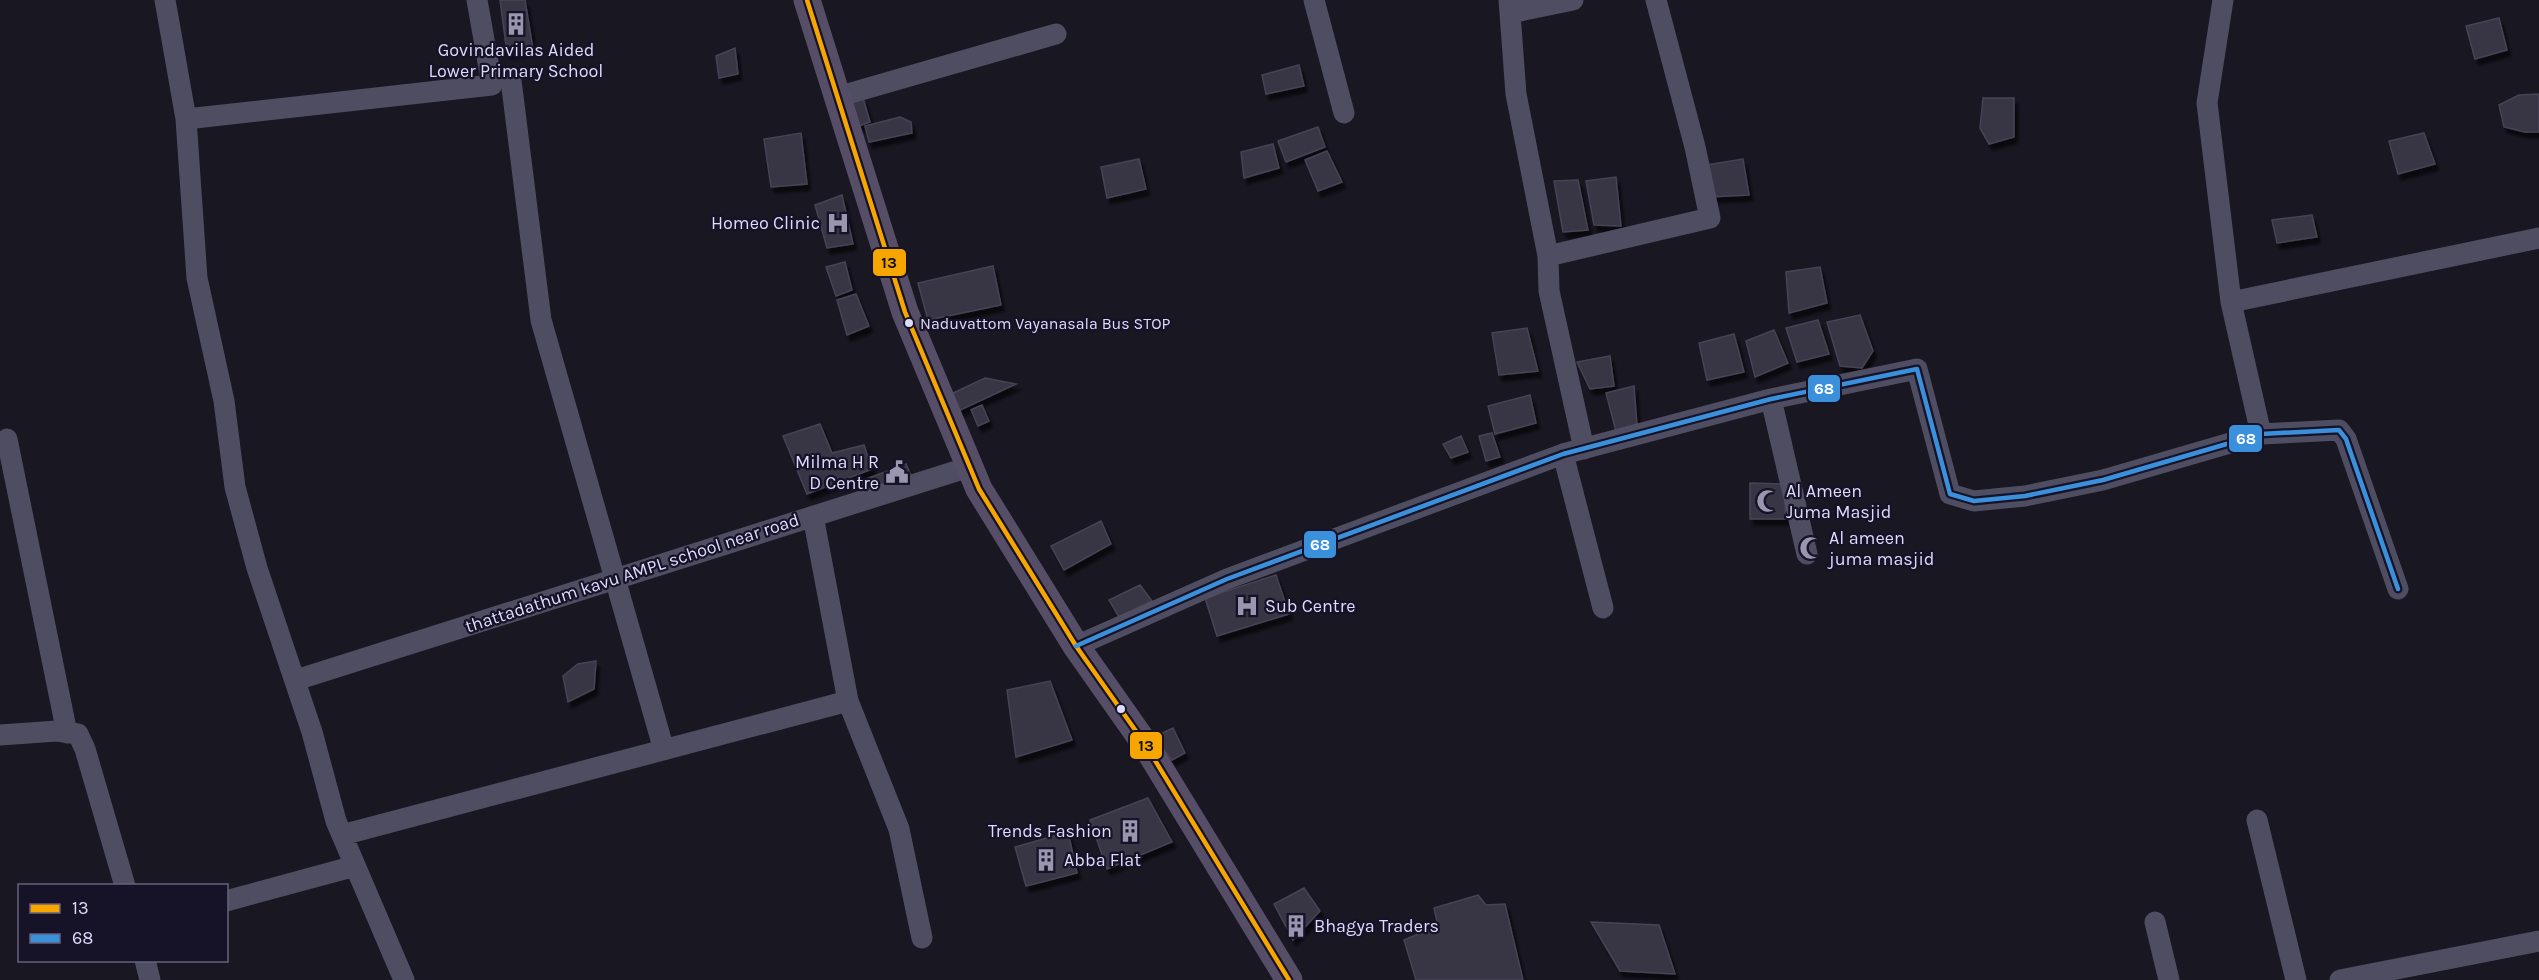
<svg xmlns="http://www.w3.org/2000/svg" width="2539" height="980" viewBox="0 0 2539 980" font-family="Karla,sans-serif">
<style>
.building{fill:#383544;stroke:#464355;stroke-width:1.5;filter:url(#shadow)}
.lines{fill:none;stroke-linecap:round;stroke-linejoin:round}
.minor{stroke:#4e4d62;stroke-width:21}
.major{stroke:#564e66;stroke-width:27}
.bus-1-casing{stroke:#161227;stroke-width:9}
.bus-2-casing{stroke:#161227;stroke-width:9}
.bus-1{stroke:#f7a600;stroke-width:4.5}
.bus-2{stroke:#3a90db;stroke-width:4.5}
.bus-dot{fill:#dfdbfc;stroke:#161227;stroke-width:2}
.labels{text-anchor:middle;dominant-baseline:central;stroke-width:4.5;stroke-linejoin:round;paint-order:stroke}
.bus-label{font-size:16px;fill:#dfdbfc;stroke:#161227;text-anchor:start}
.poi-label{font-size:18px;fill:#dfdbfc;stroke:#161227;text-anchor:start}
.street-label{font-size:18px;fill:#dfdbfc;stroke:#161227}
.line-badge{stroke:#161227;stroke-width:2}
.badge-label{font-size:16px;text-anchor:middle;font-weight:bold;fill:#fff}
.pale-badge-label{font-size:16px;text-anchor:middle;font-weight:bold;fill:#111}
</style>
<defs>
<filter id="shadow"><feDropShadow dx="3.5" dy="6" stdDeviation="1.5" flood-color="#0009"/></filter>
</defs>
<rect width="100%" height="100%" fill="#191722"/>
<!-- building -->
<path class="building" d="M500 0H525L533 49 507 53Z
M2499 18 2507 50 2475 59 2466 26Z
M735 48 738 74 719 78 716 56Z
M1299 65 1304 86 1266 94 1262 75Z
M2539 94V132H2525L2504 127 2499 105 2519 95Z
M863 98 870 122 859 126 851 101Z
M1983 98H2014V137L1989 144 1980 128Z
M900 117 911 122 912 133 869 142 865 126Z
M1318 127 1325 147 1286 162 1278 141Z
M801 133 807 184 771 187 764 139Z
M2424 133 2435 164 2398 174 2389 141Z
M1273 144 1279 168 1244 178 1241 152Z
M1327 151 1342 182 1318 191 1305 160Z
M1139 159 1146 189 1107 198 1101 167Z
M1743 159 1749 195 1708 197 1699 166Z
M1616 177 1621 226 1594 225 1586 181Z
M1578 180 1588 230 1563 232 1554 181Z
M842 195 853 244 827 248 815 205Z
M2312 215 2317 237 2277 243 2272 220Z
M845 262 852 290 836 296 826 267Z
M993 266 1001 305 928 320 918 283Z
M1820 267 1827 303 1789 313 1786 272Z
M856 294 869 326 847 335 837 300Z
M1860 315 1873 351 1862 368 1840 366 1827 322Z
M1818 320 1829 354 1797 362 1786 328Z
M1527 328 1538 371 1499 375 1492 333Z
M1774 330 1788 363 1755 377 1746 341Z
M1734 334 1744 372 1707 380 1699 343Z
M1610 356 1614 386 1590 389 1577 362Z
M985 378 1016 384 954 413 949 395Z
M1634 386 1637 426 1616 431 1606 393Z
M1530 395 1536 423 1495 434 1488 406Z
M982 405 989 421 978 426 971 410Z
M820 424 832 453 864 445 872 469 807 494 783 436Z
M1492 433 1500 457 1486 461 1479 436Z
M1461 436 1468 452 1451 458 1443 444Z
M906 464 914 482 868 496 861 481Z
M1750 483 1786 484 1785 519H1750Z
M1101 521 1111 544 1064 570 1051 546Z
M1276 575 1289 614 1217 636 1205 598Z
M1140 585 1152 601 1119 617 1109 600Z
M596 661 594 689 568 702 563 676 578 664Z
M1050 681 1072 740 1016 757 1007 690Z
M1173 728 1185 753 1172 760 1154 737Z
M1148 798 1172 842 1107 869 1090 820Z
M1068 832 1077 873 1026 886 1015 847Z
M1304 888 1320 911 1293 940 1274 904Z
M1478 895 1486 905 1505 904 1523 980H1416L1404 940 1438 926 1434 908Z
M1591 922 1659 925 1675 974 1620 971Z"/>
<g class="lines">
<!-- minor -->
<path class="minor" d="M165 0 186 119
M1314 0 1344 113
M1509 0 1516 94 1548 256 1549 291 1584 449
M2223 0 2207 103 2231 302 2261 434
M1510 13 1573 0
M511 80 541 320 664 750
M837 97 1056 34
M1548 256 1710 218 1695 147 1656 0
M2231 302 2539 238
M1771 399 1807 554
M7 439 67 733
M1563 454 1603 608
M813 516 848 701 899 829 922 938
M1076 646 1227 579 1563 454 1771 399 1917 369 1950 494 1974 501 2025 496 2103 480 2261 434 2339 430 2346 439 2398 589
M296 680 969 467
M0 735 57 731 78 734 85 749 125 886
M2257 820 2296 980
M342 835 848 701
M226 901 355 866
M2155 922 2169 980
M145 960 150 980
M404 980 336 821 312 732 257 568 235 487 224 401 197 278 186 119 492 85 477 0
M2340 980 2539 941"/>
<!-- major -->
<path class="major" d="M807 0 905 312 979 489 1076 646 1145 744 1289 980"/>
<!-- bus-1 casing -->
<g class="bus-1-casing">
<path id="bus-1" d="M807 0 905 312 979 489 1076 646 1145 744 1289 980"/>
</g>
<!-- bus-2 casing -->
<g class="bus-2-casing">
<path id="bus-2" d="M1076 646 1227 579 1563 454 1771 399 1917 369 1950 494 1974 501 2025 496 2103 480 2261 434 2339 430 2346 439 2398 589"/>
</g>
<!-- bus-1 -->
<use href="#bus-1" class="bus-1"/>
<!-- bus-2 -->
<use href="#bus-2" class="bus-2"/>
</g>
<!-- icons -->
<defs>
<g id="building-bare" transform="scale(1.8)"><path d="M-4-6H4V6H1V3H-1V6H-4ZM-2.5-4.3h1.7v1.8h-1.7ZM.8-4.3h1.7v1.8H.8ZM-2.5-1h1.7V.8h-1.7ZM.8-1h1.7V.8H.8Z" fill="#9a96b0" stroke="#161227" stroke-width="2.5" paint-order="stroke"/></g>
<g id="hospital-bare" transform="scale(1.8)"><path d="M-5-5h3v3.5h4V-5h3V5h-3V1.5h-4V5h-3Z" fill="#9a96b0" stroke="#161227" stroke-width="2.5" paint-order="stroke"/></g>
<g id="civic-bare" transform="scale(1.8)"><path d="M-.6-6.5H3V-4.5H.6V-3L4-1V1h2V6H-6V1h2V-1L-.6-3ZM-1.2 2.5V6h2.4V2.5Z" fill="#9a96b0" stroke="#161227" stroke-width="2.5" paint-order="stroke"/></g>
<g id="mosque-bare" transform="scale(1.8)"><path d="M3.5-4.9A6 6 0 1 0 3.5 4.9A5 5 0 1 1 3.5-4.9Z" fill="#9a96b0" stroke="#161227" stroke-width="2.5" paint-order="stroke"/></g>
</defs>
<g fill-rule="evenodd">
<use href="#building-bare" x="516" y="24"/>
<use href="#hospital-bare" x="838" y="223"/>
<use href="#civic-bare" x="897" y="472"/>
<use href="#mosque-bare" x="1768" y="501"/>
<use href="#mosque-bare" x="1811" y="548"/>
<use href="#hospital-bare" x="1247" y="606"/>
<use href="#building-bare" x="1130" y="831"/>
<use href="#building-bare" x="1046" y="860"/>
<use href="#building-bare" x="1296" y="926"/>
</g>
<!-- markers -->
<g class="bus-dot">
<circle cx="909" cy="323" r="5"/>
<circle cx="1121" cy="709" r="5"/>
</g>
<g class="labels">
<!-- bus labels -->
<g class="bus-label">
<text x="920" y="323">Naduvattom Vayanasala Bus STOP</text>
</g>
<!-- poi labels -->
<g class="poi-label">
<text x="516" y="50" text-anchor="middle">Govindavilas Aided<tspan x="516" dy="21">Lower Primary School</tspan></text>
<text x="820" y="223" text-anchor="end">Homeo Clinic</text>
<text x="879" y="462" text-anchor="end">Milma H R<tspan x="879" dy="21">D Centre</tspan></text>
<text x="1786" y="491">Al Ameen<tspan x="1786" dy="21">Juma Masjid</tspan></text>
<text x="1829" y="538">Al ameen<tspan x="1829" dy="21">juma masjid</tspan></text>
<text x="1265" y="606">Sub Centre</text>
<text x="1112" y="831" text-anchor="end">Trends Fashion</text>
<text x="1064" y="860">Abba Flat</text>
<text x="1314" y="926">Bhagya Traders</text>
</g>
<!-- street labels -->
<g class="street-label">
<text transform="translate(632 573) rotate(-18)">thattadathum kavu AMPL school near road</text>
</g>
</g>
<g class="line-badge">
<rect x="872" y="248" width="35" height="29" rx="6" fill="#f7a600"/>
<rect x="1807" y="374" width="34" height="29" rx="6" fill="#3a90db"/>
<rect x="2228" y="424" width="35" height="29" rx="6" fill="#3a90db"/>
<rect x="1303" y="530" width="34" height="29" rx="6" fill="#3a90db"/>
<rect x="1129" y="731" width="34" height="29" rx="6" fill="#f7a600"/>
</g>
<g class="badge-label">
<text x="1824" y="394">68</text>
<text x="2246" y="444">68</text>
<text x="1320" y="550">68</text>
</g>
<g class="pale-badge-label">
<text x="889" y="268">13</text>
<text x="1146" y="751">13</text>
</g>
<!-- legend -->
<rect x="18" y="884" width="210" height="78" fill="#161227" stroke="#66627c" stroke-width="1.5"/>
<rect x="30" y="904" width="30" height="9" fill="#f7a600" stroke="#66627c" stroke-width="1.5"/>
<text x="72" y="914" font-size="18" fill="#dfdbfc">13</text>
<rect x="30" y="934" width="30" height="9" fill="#3a90db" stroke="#66627c" stroke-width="1.5"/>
<text x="72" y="944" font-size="18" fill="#dfdbfc">68</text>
</svg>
